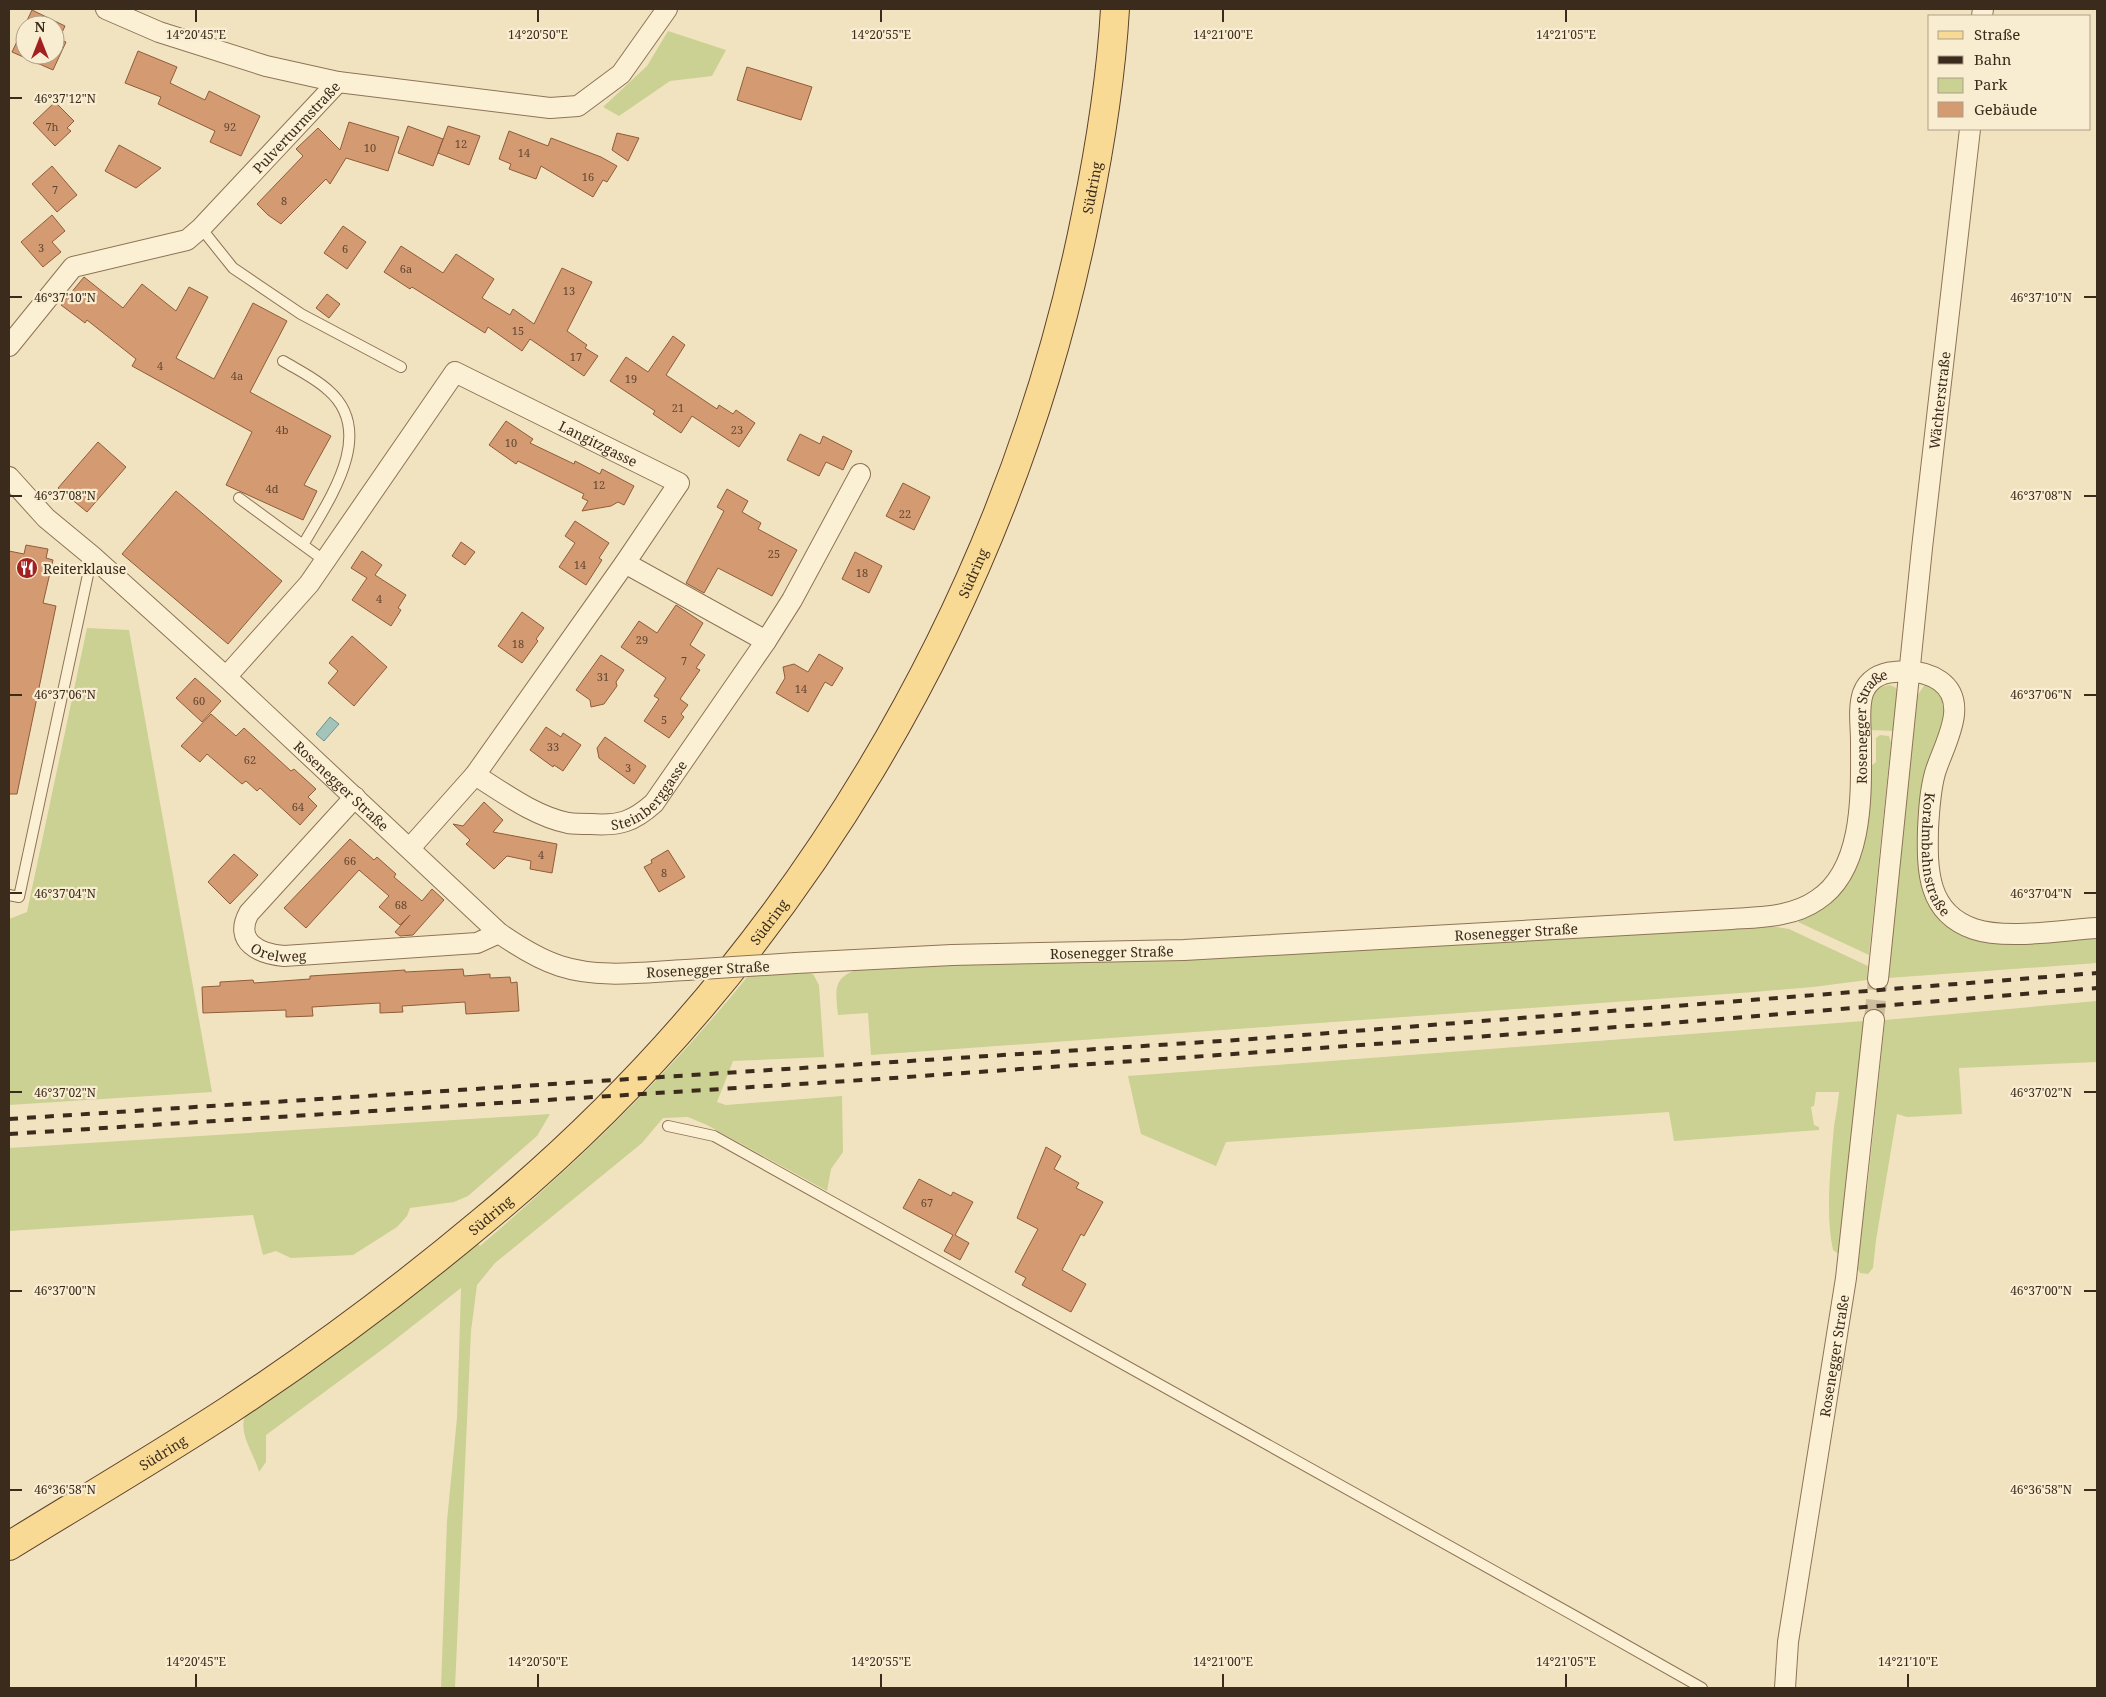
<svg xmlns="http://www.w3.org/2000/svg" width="2106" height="1697" viewBox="0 0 2106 1697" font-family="'Noto Serif',serif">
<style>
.green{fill:#cad193}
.water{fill:#a4c4ba;stroke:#699389}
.building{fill:#d49b72;stroke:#8f5c39;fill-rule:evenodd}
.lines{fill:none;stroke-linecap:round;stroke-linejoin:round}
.minor-tunnel{stroke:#cdbe9f;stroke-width:20;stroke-dasharray:20 10;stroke-linecap:butt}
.service-casing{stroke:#8d7456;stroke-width:12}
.minor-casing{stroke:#8d7456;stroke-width:22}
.primary-casing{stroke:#5b412b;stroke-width:30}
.service{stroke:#fcf0d4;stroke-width:10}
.minor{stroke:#fcf0d4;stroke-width:20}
.primary{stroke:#f9da94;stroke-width:28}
.rail{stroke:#3b2b1c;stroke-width:4;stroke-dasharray:9 9;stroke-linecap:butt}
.minor-bridge-casing{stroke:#8d7456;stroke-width:22;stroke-linecap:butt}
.minor-bridge{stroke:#fcf0d4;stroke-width:20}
.ticks{fill:none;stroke:#3b2b1c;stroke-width:2}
.labels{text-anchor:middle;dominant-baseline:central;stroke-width:4.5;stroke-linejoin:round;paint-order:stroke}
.number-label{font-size:11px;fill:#614732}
.street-label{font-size:14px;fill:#3b2b1c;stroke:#f9edd1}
.poi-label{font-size:14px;fill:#3b2b1c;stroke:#f9edd1;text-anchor:start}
.ticks-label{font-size:12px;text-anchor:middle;fill:#3b2b1c;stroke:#f9edd1;stroke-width:4.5;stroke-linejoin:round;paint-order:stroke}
</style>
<rect width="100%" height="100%" fill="#f2e3c0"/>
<!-- green -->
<path class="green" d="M668 31 726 50 712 76 670 81 619 116 603 107 647 66Z
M87 628 129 630 212 1092 9 1105V919L27 912Z
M1890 685 1895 687 1899 692 1895 731 1870 730C1870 712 1866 687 1890 685Z
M1928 685 1936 687 1949 706 1924 782 1948 924 2097 934V963L1888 978 1917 696 1924 686Z
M1880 735 1889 736 1891 743 1869 955 1798 922C1803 917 1812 915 1818 911 1825 907 1831 902 1836 897 1870 864 1871 810 1871 766L1876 762V738Z
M1771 926 1789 929 1868 966 1867 980 1813 987 1754 992 871 1055 868 1013 838 1015C835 987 833 976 863 968Z
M804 972 813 974 819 985 824 1057 733 1061 717 1102 726 1105 842 1096 843 1152 831 1169 827 1191 707 1125 688 1117 663 1118 642 1143 495 1263 477 1285 471 1331 455 1688H441L447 1521 457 1418 461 1288 387 1346 266 1435V1462L259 1472C255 1455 238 1434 245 1416L399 1306 478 1244 480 1246C578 1162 667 1076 748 976Z
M2097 1001V1062L1959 1068 1962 1114 1907 1117 1897 1114 1876 1240 1873 1268 1868 1274 1860 1273 1857 1267 1864 1192 1867 1191 1885 1020Z
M1864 1021 1839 1254 1833 1250C1825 1214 1831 1164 1834 1126 1836 1115 1838 1103 1839 1092H1816L1814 1106 1811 1107 1814 1125 1819 1127V1130L1674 1141 1669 1112 1226 1142 1216 1166 1141 1134 1128 1076Z
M550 1114 537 1136 468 1196 454 1202 410 1208 407 1216 397 1227 353 1255 291 1258 276 1251 263 1255 253 1215 9 1231V1148Z"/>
<!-- water -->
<path class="water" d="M330 717 339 724 324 741 316 734Z"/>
<!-- building -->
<path class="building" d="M32 10 65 26 59 39 66 42 53 70 12 52ZM25 25H55V55H25Z
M138 51 177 67 170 83 205 100 209 91 260 116 241 156 210 142 215 131 158 104 161 97 125 83Z
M747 67 812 87 801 120 737 100Z
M55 102 74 121 67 128 71 131 55 146 33 123Z
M349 122 399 137 388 171 346 158 330 184 326 179 281 224 268 215 257 204 303 156 296 149 318 128 340 150Z
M408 126 443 139 433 166 398 153Z
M448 126 480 136 469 165 438 153Z
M509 131 548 146 551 138 601 157 617 166 607 182 603 180 593 197 541 166 536 179 509 169 511 164 499 159Z
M617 133 639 138 628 161 612 150Z
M119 145 161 168 136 188 105 171Z
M52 166 77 195 57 212 32 184Z
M52 215 65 231 52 242 61 252 43 267 21 242Z
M343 226 366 242 347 269 324 253Z
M401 246 443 273 456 254 494 279 482 298 510 315 513 309 534 324 562 268 592 282 567 331 587 345 585 348 598 356 584 376 530 339 522 351 488 327 485 333 412 287 410 289 384 272Z
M84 277 123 308 142 284 176 311 189 287 208 297 176 358 214 379 253 303 287 321 250 392 331 436 304 485 317 491 303 520 226 485 252 432 132 366 136 359 87 320 85 323 61 305Z
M327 294 340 304 329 318 316 308Z
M673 336 685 345 666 375 717 409 719 405 733 414 736 410 755 423 739 447 692 416 681 433 653 414 655 411 610 381 626 357 648 372Z
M506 421 533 439 530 443 574 464 575 461 600 474 602 469 634 486 624 505 618 502 611 506 582 511 588 501 582 498 584 494 518 461 516 464 489 445Z
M800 434 820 444 823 436 852 451 843 470 826 462 819 476 787 460Z
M98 442 126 467 87 512 58 488Z
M903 483 930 497 914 530 886 516Z
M727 489 748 501 742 512 761 523 758 529 797 550 772 596 718 568 704 593 686 583 724 511 717 507Z
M176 491 282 581 228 644 122 554Z
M575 521 609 543 599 558 602 560 586 585 559 567 575 543 565 536Z
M461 542 475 552 465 565 452 556Z
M26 545 48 549 46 558 53 560 43 603 56 606 17 794H9V551L24 554Z
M362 551 382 565 375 575 406 595 398 608 401 610 391 626 352 600 367 578 351 568Z
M855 552 882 566 869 593 842 579Z
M676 605 703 623 690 645 705 655 696 668 700 670 680 699 688 705 681 714 684 717 669 738 644 721 659 699 654 696 666 678 621 647 639 621 657 633Z
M522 612 544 628 536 639 538 641 522 663 498 646Z
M352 636 387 667 354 706 328 683 338 671 329 663Z
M819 654 843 668 832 686 825 682 808 712 776 693 785 678 783 667 794 664 808 672Z
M601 655 624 670 616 682 617 686 604 704 591 707 590 700 576 690Z
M195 678 221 701 202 722 176 698Z
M211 714 236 736 244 728 291 771 294 769 316 789 308 797 317 806 300 825 260 788 257 791 246 781 242 784 207 754 200 762 181 746Z
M546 727 561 737 563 733 581 745 563 771 554 765 553 767 530 750Z
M605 737 646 766 634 784 599 758 597 748Z
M484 802 503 820 493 832 557 844 552 873 530 869 531 861 507 856 494 869 466 844 470 840 453 824 463 826Z
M350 839 374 860 377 857 396 874 394 877 422 901 432 889 444 900 413 935 400 936 395 932 410 915 400 925 379 907 389 896 359 870 306 928 284 908Z
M668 850 685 877 659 892 644 867 652 863 651 860Z
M234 854 258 875 230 904 208 882Z
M463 969 464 976 490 974V978L510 977 511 983 517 982 519 1011 466 1014 465 1002 402 1006 403 1012 380 1013V1003L312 1007 313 1016 286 1017V1010L203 1013 202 987 220 986V982L253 980 254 983 310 979V976L374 972 405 970V972Z
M1046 1147 1061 1156 1054 1169 1079 1183 1076 1188 1103 1202 1084 1236 1081 1234 1062 1270 1086 1284 1071 1312 1022 1285 1026 1278 1015 1272 1038 1229 1017 1218Z
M919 1179 951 1196 953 1192 973 1202 955 1235 969 1243 960 1260 944 1251 953 1235 903 1208Z"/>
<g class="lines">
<!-- minor-tunnel -->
<path class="minor-tunnel" d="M1874 1020 1878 979"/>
<!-- service casing -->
<g class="service-casing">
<path id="service" d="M201 228 233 268 301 314 401 367
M283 361C298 370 315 378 328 390 378 433 328 501 303 545
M239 498 325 561
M9 895 19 897 92 556
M668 1126 714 1136C1045 1318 1374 1502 1702 1688"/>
</g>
<!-- minor casing -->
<g class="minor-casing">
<g id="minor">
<path d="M106 9 159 32 266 66 338 82 550 108 578 106 621 74 667 9"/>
<path d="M1982 16 1983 9"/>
<path id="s1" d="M9 346 73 267 187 240 201 228 338 82"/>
<path id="s2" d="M9 477 46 518 92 556 226 677 499 933C519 947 538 959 560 966 600 979 645 972 686 970"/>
<path d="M766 641 792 600 860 474"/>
<path id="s3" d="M226 677 309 584 455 372 679 483 625 563 475 775 410 848"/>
<path id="s4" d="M475 775C504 793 534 816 568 823 575 824 583 824 591 824 619 826 633 822 654 803L766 641 625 563"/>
<path id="s5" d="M355 797 249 913C233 942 260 954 284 956L477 943 499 933"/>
<path id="s6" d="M796 963 952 955 1184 950 1732 919C1761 917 1793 917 1817 900 1865 869 1861 791 1861 741 1861 726 1858 708 1863 693 1868 680 1880 673 1894 672 1910 670 1927 672 1940 681 1971 703 1943 746 1935 773 1930 791 1929 810 1928 829 1927 870 1927 913 1974 929 2007 940 2062 930 2097 928"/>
<path id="s7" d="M1878 979 1922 548 1970 129"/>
<path id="s8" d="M1785 1688 1788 1642 1846 1278 1874 1020"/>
</g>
</g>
<!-- primary casing -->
<g class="primary-casing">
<g id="primary">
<path id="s9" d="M9 1546C82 1501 157 1457 229 1410 317 1352 403 1288 484 1220 791 967 1008 606 1086 215 1100 147 1111 78 1115 9"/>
</g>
</g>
<!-- service -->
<use href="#service" class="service"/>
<!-- minor -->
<use href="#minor" class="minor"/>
<!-- primary -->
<use href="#primary" class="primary"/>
<!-- rail -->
<path class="rail" d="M9 1119 1252 1039 2097 973
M9 1134 879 1079 1659 1024 2097 988"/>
<!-- minor-bridge casing -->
<g class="minor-bridge-casing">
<path id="minor-bridge" d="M686 970 796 963"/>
</g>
<!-- minor-bridge -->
<use href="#minor-bridge" class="minor-bridge"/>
</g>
<!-- ticks -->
<path class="ticks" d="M196 10V22M538 10V22M881 10V22M1223 10V22M1566 10V22M10 98H22M10 297H22M2084 297H2096M10 496H22M2084 496H2096M10 695H22M2084 695H2096M10 893H22M2084 893H2096M10 1092H22M2084 1092H2096M10 1291H22M2084 1291H2096M10 1490H22M2084 1490H2096M196 1674V1687M538 1674V1687M881 1674V1687M1223 1674V1687M1566 1674V1687M1908 1674V1687"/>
<!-- icons -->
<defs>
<g id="restaurant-disc" transform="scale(1.125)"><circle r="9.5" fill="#a22020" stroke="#f9edd1"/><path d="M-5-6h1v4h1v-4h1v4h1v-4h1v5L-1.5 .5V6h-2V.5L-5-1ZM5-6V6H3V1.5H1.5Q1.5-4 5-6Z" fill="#fff"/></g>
</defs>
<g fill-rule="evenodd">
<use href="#restaurant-disc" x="27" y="568"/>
</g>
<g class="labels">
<!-- number labels -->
<g class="number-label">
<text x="52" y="126">7h</text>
<text x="230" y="126">92</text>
<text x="461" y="143">12</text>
<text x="370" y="147">10</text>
<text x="524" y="152">14</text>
<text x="588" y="176">16</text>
<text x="55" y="189">7</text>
<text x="284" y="200">8</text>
<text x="41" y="247">3</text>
<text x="345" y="248">6</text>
<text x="406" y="268">6a</text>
<text x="569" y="290">13</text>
<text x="518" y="330">15</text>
<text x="576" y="356">17</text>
<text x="160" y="365">4</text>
<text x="237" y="375">4a</text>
<text x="631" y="378">19</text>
<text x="678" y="407">21</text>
<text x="282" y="429">4b</text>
<text x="737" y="429">23</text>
<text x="511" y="442">10</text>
<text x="599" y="484">12</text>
<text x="272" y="488">4d</text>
<text x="905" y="513">22</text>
<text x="774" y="553">25</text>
<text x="580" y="564">14</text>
<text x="862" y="572">18</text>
<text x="379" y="598">4</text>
<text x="642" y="639">29</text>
<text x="518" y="643">18</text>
<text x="684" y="660">7</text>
<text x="603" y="676">31</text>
<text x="801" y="688">14</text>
<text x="199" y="700">60</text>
<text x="664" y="719">5</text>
<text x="553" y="746">33</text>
<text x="250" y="759">62</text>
<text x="628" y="767">3</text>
<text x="298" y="806">64</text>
<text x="541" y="854">4</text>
<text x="350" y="860">66</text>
<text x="664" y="872">8</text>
<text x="401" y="904">68</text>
<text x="927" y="1202">67</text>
</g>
<!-- street labels -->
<g class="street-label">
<text stroke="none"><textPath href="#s1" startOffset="376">Pulverturmstraße</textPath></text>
<text stroke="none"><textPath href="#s9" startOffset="1799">Südring</textPath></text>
<text stroke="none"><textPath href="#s7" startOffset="582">Wächterstraße</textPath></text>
<text stroke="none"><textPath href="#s3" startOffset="542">Langitzgasse</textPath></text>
<text stroke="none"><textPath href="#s9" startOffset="1395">Südring</textPath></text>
<text stroke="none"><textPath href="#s6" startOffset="1216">Rosenegger Straße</textPath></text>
<text stroke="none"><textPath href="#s2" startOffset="454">Rosenegger Straße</textPath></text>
<text stroke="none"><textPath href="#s4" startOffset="198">Steinberggasse</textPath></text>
<text stroke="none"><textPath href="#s6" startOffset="1516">Koralmbahnstraße</textPath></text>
<text stroke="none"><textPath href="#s9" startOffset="990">Südring</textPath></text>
<text stroke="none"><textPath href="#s6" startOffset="721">Rosenegger Straße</textPath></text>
<text stroke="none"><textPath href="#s5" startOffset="221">Orelweg</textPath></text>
<text stroke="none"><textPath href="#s6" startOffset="316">Rosenegger Straße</textPath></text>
<text transform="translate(708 969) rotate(-3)">Rosenegger Straße</text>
<text stroke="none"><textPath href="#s9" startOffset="585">Südring</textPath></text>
<text stroke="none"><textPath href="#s8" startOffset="336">Rosenegger Straße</textPath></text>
<text stroke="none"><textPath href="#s9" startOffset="180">Südring</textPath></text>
</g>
<!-- poi labels -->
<g class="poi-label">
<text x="43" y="568">Reiterklause</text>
</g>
</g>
<g class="ticks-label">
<text x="196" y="39">14°20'45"E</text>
<text x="538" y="39">14°20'50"E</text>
<text x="881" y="39">14°20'55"E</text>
<text x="1223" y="39">14°21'00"E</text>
<text x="1566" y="39">14°21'05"E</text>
<text x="65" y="103">46°37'12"N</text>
<text x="65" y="302">46°37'10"N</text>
<text x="2041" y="302">46°37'10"N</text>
<text x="65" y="500">46°37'08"N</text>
<text x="2041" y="500">46°37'08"N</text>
<text x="65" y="699">46°37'06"N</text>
<text x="2041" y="699">46°37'06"N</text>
<text x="65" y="898">46°37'04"N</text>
<text x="2041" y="898">46°37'04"N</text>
<text x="65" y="1097">46°37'02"N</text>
<text x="2041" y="1097">46°37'02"N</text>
<text x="65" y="1295">46°37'00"N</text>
<text x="2041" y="1295">46°37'00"N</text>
<text x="65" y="1494">46°36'58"N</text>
<text x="2041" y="1494">46°36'58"N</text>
<text x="196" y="1666">14°20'45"E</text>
<text x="538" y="1666">14°20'50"E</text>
<text x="881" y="1666">14°20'55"E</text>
<text x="1223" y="1666">14°21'00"E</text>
<text x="1566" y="1666">14°21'05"E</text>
<text x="1908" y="1666">14°21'10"E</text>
</g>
<!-- border -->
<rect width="2106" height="1697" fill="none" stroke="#3b2b1c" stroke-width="20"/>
<!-- legend -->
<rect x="1928" y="15" width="162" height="115" fill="#f9edd1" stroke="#ad9f89"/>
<rect x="1938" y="31" width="25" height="8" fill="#f9da94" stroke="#ad9f89"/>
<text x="1974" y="40" font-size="15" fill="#3b2b1c">Straße</text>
<rect x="1938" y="56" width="25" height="8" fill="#3b2b1c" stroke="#ad9f89"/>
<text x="1974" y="65" font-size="15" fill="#3b2b1c">Bahn</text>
<rect x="1938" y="78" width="25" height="15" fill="#cad193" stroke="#ad9f89"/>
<text x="1974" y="90" font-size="15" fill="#3b2b1c">Park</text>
<rect x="1938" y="102" width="25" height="15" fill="#d49b72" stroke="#ad9f89"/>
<text x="1974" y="115" font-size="15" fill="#3b2b1c">Gebäude</text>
<!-- north arrow -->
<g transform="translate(40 40)"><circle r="24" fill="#f9edd1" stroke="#ad9f89"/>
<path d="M0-4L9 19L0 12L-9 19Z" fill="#a22020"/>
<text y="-8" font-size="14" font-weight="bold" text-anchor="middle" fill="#3b2b1c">N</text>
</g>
</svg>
